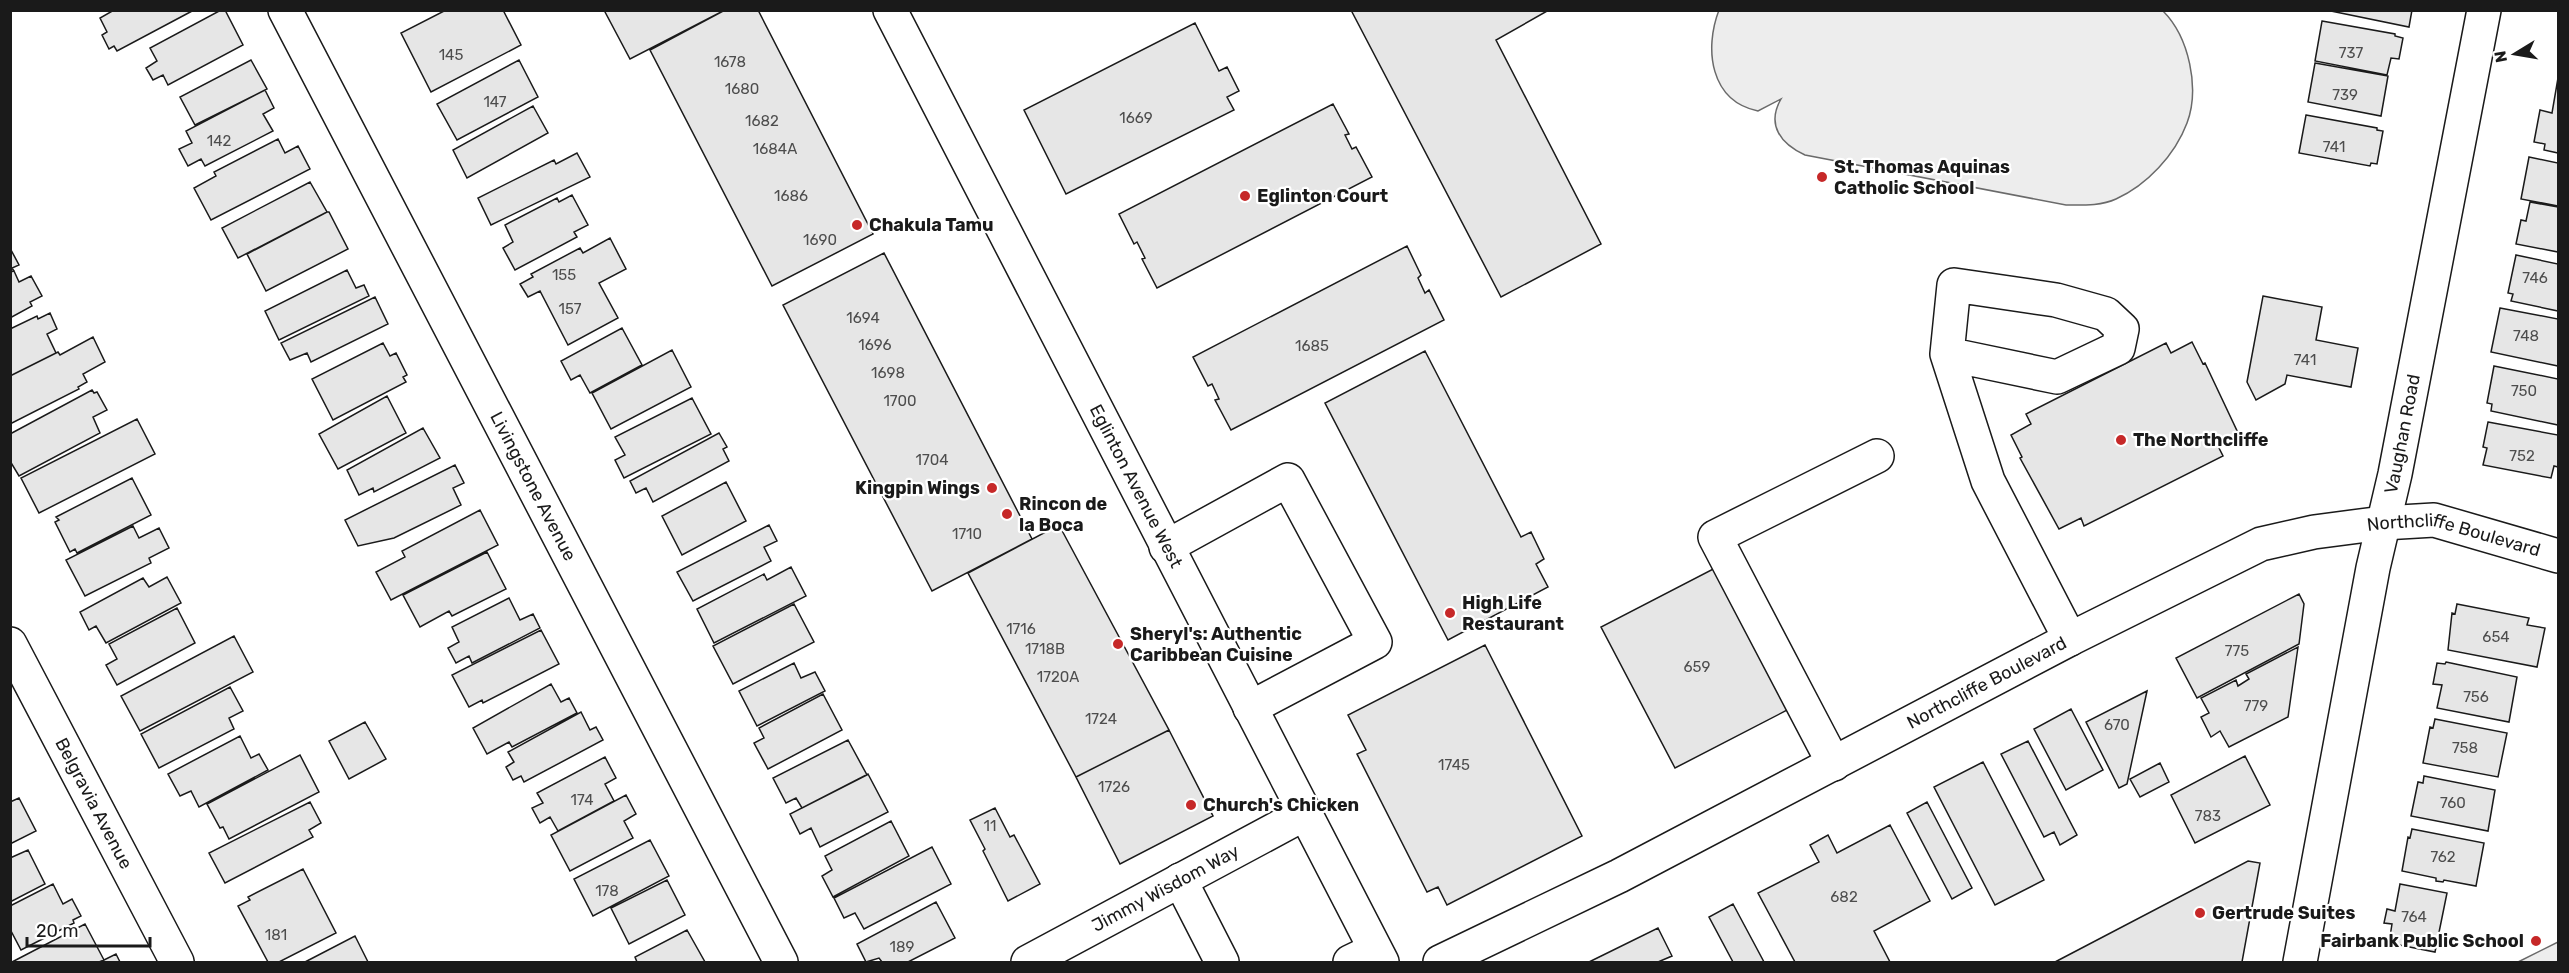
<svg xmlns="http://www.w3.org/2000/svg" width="2569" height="973" viewBox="0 0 2569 973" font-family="Rubik,sans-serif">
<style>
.green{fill:#ededed;stroke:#6a6a6a;stroke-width:1.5}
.building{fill:#e6e6e6;stroke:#1a1a1a;stroke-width:1.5}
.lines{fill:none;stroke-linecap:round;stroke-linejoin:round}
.minor-casing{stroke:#1a1a1a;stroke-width:36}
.major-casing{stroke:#1a1a1a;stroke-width:36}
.minor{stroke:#fff;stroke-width:33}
.major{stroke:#fff;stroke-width:33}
.poi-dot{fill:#c62828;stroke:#fff;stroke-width:2}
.labels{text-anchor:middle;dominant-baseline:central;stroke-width:4.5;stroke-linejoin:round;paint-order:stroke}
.number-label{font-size:15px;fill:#4d4d4d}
.poi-label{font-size:18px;font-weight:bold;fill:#1a1a1a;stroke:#fff;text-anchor:start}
.street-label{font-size:18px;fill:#1a1a1a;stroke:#fff}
</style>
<rect width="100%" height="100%" fill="#fff"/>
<!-- green -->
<path class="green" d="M1719 10 2163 11C2189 37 2200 88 2187 123 2175 155 2147 185 2116 199 2101 206 2082 205 2066 205L1805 155C1781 144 1766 125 1781 99L1758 111C1710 101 1704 49 1719 10Z
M2558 942V962H2518Z"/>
<!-- building -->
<path class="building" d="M114 10H194L117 51 114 46 109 49 102 35 107 32 100 18Z
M221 10H225L243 45 168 85 163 75 153 80 146 68 157 61 150 48Z
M446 10H503L521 45 431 92 401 33Z
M604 10H725L630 59Z
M725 10H758L873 234 772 286 650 50Z
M1351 10H1549L1496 40 1601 244 1501 297Z
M2326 10H2412L2409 27Z
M2322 21 2395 34V36L2403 38 2399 59 2391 58 2387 75 2315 61Z
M1195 23 1219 71 1227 67 1239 91 1227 97 1234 110 1066 194 1024 110Z
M251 60 267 89 195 125 180 97Z
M519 60 538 97 457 140 437 104Z
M2315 63 2388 76 2381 116 2308 102Z
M2558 78V153L2544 150 2545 144 2534 142 2540 110 2552 113Z
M265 90 274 108 263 114 273 131 205 166 201 159 188 166 179 149 192 143 186 131Z
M1333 104 1349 134 1345 135 1352 149 1356 147 1372 177 1157 288 1142 259 1145 258 1137 242 1134 244 1119 214Z
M533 106 548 133 467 178 453 150Z
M2306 115 2377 128V130L2383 131 2377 164 2371 163 2370 166 2299 153Z
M278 139 285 153 298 146 310 169 211 220 194 188 216 176 214 172Z
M577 153 590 177 491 225 478 198 554 160 556 164Z
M2529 157 2558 163V206L2521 199Z
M310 182 327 212 238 258 222 228Z
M572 195 588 225 574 232 577 237 515 270 503 248 513 242 505 225 557 198 559 202Z
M2530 202 2558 207V252L2516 244 2521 220 2526 221Z
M327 212H329L348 249 266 291 247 254Z
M610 238 626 269 599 283 618 318 568 345 540 291 528 297 520 284 533 277 531 274 580 248 583 253Z
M1407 246 1421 275 1418 278 1425 293 1429 290 1444 320 1231 430 1215 400 1219 399 1212 384 1208 386 1193 357Z
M10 248 19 265 12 268 14 271 10 272Z
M884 253 1032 539 932 591 783 305Z
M2516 255 2558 264V311L2511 301 2513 294 2508 293Z
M347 270 356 288 364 285 369 296 279 340 265 311Z
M14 271 19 282 31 276 42 296 30 302 32 306 10 318V272Z
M2263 296 2322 307 2316 340 2358 348 2351 387 2287 375 2285 384 2256 400 2247 382Z
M375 297 388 324 311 362 307 353 290 360 281 343Z
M2500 308 2558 319V366L2491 352Z
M50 313 57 329 47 334 56 353 10 376V329L37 316 38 319Z
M622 328 642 365 590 393 580 375 571 380 561 361Z
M93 337 105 362 83 374 87 382 78 387 79 389 10 424V376L58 352 60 355Z
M2192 342 2203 364 2205 363 2239 435 2218 446 2223 456 2084 526 2081 518 2059 529 2020 458 2022 457 2011 435 2031 424 2026 414 2166 343 2171 353Z
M383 343 390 356 396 353 407 375 403 377 406 382 333 420 312 379Z
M672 350 691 387 611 429 592 393Z
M1425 351 1521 537 1531 532 1544 559 1536 564 1548 587 1448 640 1325 403Z
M2494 366 2558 379V425L2491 411 2492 404 2487 403Z
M92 390 94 393 97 392 107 410 93 417 100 433 19 476 10 461V434Z
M387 396 406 433 338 469 319 434Z
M692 398 711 434 624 478 615 460 625 455 615 437Z
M137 419 155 454 39 513 21 478Z
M2488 422 2558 435V467L2554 466 2551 478 2483 465 2487 448 2483 447Z
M423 428 440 458 374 492 373 488 359 495 347 470Z
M719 433 727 447 723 449 729 461 653 502 646 488 636 493 630 481Z
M455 465 464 483 453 488 461 505 394 538 358 546 345 520Z
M132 478 151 515 77 553 75 549 70 552 55 522 59 520 56 517Z
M726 482 746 521 682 555 662 516Z
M480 510 498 545 391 600 376 572 405 557 402 551Z
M769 525 777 541 764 547 771 561 693 601 677 572Z
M1059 525 1169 730 1076 777 968 573Z
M133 526 139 538 159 528 169 548 149 558 151 563 85 596 66 560Z
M487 552 506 589 452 616 449 611 420 627 403 595Z
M1719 566 1793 707 1675 768 1601 627Z
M791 567 806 596 714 643 697 609 764 574 767 580Z
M167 577 181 603 106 643 96 626 89 630 80 612 143 578 149 587Z
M2299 594 2304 604 2299 644 2197 698 2176 658Z
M509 598 520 620 533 614 540 628 472 663 469 656 456 663 448 648 459 642 452 627Z
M794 604 814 642 733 684 713 646Z
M2457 604 2529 618 2527 625 2545 628 2537 667 2448 650 2452 613 2455 614Z
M177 608 195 643 117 685 106 665 117 659 109 644Z
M541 630 559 664 483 703 482 700 469 707 452 675Z
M234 636 253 672 140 731 121 696Z
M1485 645 1582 836 1447 905 1438 887 1427 892 1357 754 1366 750 1348 715Z
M2298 647 2288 717 2229 747 2220 731 2211 737 2201 717 2209 713 2201 698 2236 680 2238 686 2249 679 2246 674Z
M2446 662 2517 677 2509 722 2437 708 2442 685 2433 684 2437 663 2445 664Z
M794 663 801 678 815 672 825 691 757 726 739 691Z
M551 684 561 702 569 698 577 713 512 747 509 742 487 754 473 728Z
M230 687 243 711 229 718 234 729 159 768 141 734Z
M2147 691 2127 784 2119 788 2086 722Z
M823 694 842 730 768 769 754 743 764 738 759 728Z
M2071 709 2103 770 2066 790 2034 729Z
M581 712 590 730 596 727 603 740 524 782 521 776 513 780 506 767 514 762 508 752Z
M2435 719 2507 733 2498 777 2423 763 2430 727 2433 728Z
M365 722 386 759 349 779 329 741Z
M1169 730 1213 816 1120 864 1076 777Z
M240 736 251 758 259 754 268 770 199 807 191 791 180 796 168 774Z
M848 740 867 775 802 808 796 798 786 803 773 778Z
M2028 741 2077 835 2060 845 2054 832 2044 837 2001 754Z
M300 755 319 792 229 839 223 827 220 828 207 804Z
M2245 756 2270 805 2195 843 2171 795Z
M605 757 616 778 605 784 614 801 558 831 550 817 540 823 532 808 543 803 537 793Z
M1983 762 2044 880 1995 905 1934 787Z
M2160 763 2169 782 2140 797 2130 779Z
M868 774 888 812 820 847 811 828 800 834 790 814Z
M2424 776 2495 790 2488 831 2411 816 2418 782 2423 783Z
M626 795 636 814 624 821 633 838 570 871 551 835Z
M19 798 36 831 10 844V802Z
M310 802 321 823 309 830 313 837 225 883 209 853Z
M1927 802 1972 888 1952 899 1907 813Z
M995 808 1010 837 1014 835 1040 884 1008 901 983 851 985 849 970 820Z
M891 821 909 856 833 897 822 876 832 870 825 856Z
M1890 825 1930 901 1874 931 1890 962H1795L1758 893 1819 862 1810 845 1828 835 1837 853Z
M2412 829 2484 843 2476 886 2444 880 2443 882 2436 881V878L2402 871 2408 837 2410 838Z
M650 840 669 876 593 916 574 879Z
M932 847 951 884 864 929 855 913 844 918 834 898Z
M28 850 45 884 10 902V858Z
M2248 861 2260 863 2242 962H2055Z
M303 869 336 933 279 962H268L238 906 250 900 248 897Z
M667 880 685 915 629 944 611 908Z
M53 884 63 904 72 899 81 916 73 920 74 923 21 950 10 929V906Z
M2400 884 2447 893 2435 952 2389 943 2392 924 2384 923 2387 909 2395 911Z
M936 902 955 938 908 962H882L879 958 866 962 857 944Z
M1733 904 1764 962H1733L1709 917Z
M85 924 104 960 99 962H12Z
M1658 928 1672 956 1658 962H1589Z
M687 930 705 962H637L635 957Z
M355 936 368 962H305Z
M116 954 120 962H99L104 960Z"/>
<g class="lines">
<!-- minor casing -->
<g class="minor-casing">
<g id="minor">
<path id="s1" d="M285 10 781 962"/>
<path d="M1947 354 2057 377 2118 348 2122 329 2106 314 2056 300 1954 285 1947 354 1988 481 2070 639"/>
<path d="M1166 547 1288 480 1375 642 1250 708"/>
<path id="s2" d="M10 644 177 962"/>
<path d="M1834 764 1715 537 1877 456"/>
<path d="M1180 880 1222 962"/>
<path id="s3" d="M1028 962 1304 814"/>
<path d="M1350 962 1375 950"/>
<path id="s4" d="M1440 962 1619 876 2070 639 2261 544 2314 532 2383 523 2434 520 2558 556"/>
<path id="s5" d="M2300 962 2373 568 2395 474 2484 10"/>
</g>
</g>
<!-- major casing -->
<g class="major-casing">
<g id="major">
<path id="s6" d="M890 10 1382 962"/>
</g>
</g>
<!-- minor -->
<use href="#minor" class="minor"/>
<!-- major -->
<use href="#major" class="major"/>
</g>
<!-- markers -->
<g class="poi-dot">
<circle cx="1822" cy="177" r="6"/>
<circle cx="1245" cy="196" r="6"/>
<circle cx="857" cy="225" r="6"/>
<circle cx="2121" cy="440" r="6"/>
<circle cx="992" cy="488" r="6"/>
<circle cx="1007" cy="514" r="6"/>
<circle cx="1450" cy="613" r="6"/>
<circle cx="1118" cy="644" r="6"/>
<circle cx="1191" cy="805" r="6"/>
<circle cx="2200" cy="913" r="6"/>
<circle cx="2536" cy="941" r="6"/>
</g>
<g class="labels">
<!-- number labels -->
<g class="number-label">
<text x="2351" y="53">737</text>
<text x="451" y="55">145</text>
<text x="730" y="62">1678</text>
<text x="742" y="89">1680</text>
<text x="2345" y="95">739</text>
<text x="495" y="102">147</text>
<text x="1136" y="118">1669</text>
<text x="762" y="121">1682</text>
<text x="219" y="141">142</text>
<text x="2334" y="147">741</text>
<text x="775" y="149">1684A</text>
<text x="791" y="196">1686</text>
<text x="820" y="240">1690</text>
<text x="564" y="275">155</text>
<text x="2535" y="278">746</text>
<text x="570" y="309">157</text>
<text x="863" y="318">1694</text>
<text x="2526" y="336">748</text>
<text x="875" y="345">1696</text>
<text x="1312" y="346">1685</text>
<text x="2305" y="360">741</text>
<text x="888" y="373">1698</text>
<text x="2524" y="391">750</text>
<text x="900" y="401">1700</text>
<text x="2522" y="456">752</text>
<text x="932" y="460">1704</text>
<text x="967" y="534">1710</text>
<text x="1021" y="629">1716</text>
<text x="2496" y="637">654</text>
<text x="1045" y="649">1718B</text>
<text x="2237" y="651">775</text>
<text x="1697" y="667">659</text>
<text x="1058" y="677">1720A</text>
<text x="2476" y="697">756</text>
<text x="2256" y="706">779</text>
<text x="1101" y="719">1724</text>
<text x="2117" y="725">670</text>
<text x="2465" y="748">758</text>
<text x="1454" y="765">1745</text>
<text x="1114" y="787">1726</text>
<text x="582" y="800">174</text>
<text x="2453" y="803">760</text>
<text x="2208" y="816">783</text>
<text x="990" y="826">11</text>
<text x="2443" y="857">762</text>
<text x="607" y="891">178</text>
<text x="1844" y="897">682</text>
<text x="2414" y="917">764</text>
<text x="276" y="935">181</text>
<text x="902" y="947">189</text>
</g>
<!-- poi labels -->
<g class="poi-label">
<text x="1834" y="167">St. Thomas Aquinas<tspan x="1834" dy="21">Catholic School</tspan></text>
<text x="1257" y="196">Eglinton Court</text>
<text x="869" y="225">Chakula Tamu</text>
<text x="2133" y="440">The Northcliffe</text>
<text x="980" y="488" text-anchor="end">Kingpin Wings</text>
<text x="1019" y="504">Rincon de<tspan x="1019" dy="21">la Boca</tspan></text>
<text x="1462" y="603">High Life<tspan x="1462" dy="21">Restaurant</tspan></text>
<text x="1130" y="634">Sheryl's: Authentic<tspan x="1130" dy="21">Caribbean Cuisine</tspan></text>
<text x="1203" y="805">Church's Chicken</text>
<text x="2212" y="913">Gertrude Suites</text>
<text x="2524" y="941" text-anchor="end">Fairbank Public School</text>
</g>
<!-- street labels -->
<g class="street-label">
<text stroke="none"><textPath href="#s5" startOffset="538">Vaughan Road</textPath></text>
<text stroke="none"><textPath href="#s1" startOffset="537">Livingstone Avenue</textPath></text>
<text stroke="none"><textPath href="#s6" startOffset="536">Eglinton Avenue West</textPath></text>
<text stroke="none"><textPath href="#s4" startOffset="1118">Northcliffe Boulevard</textPath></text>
<text stroke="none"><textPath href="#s4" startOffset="614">Northcliffe Boulevard</textPath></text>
<text stroke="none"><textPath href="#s2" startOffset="180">Belgravia Avenue</textPath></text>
<text stroke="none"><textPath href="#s3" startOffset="156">Jimmy Wisdom Way</textPath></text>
</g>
</g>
<!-- border -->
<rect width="2569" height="973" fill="none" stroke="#1a1a1a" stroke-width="24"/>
<!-- north arrow -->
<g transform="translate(2515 54) rotate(259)" stroke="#ffffff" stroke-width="4.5" paint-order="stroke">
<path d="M0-4.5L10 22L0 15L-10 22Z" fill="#1a1a1a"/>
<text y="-9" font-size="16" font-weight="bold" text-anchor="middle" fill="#1a1a1a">N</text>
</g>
<!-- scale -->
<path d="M27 937v9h123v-9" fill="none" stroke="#1a1a1a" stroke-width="3"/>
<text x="36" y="937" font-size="18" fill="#1a1a1a" stroke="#ffffff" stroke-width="4.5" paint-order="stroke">20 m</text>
</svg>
